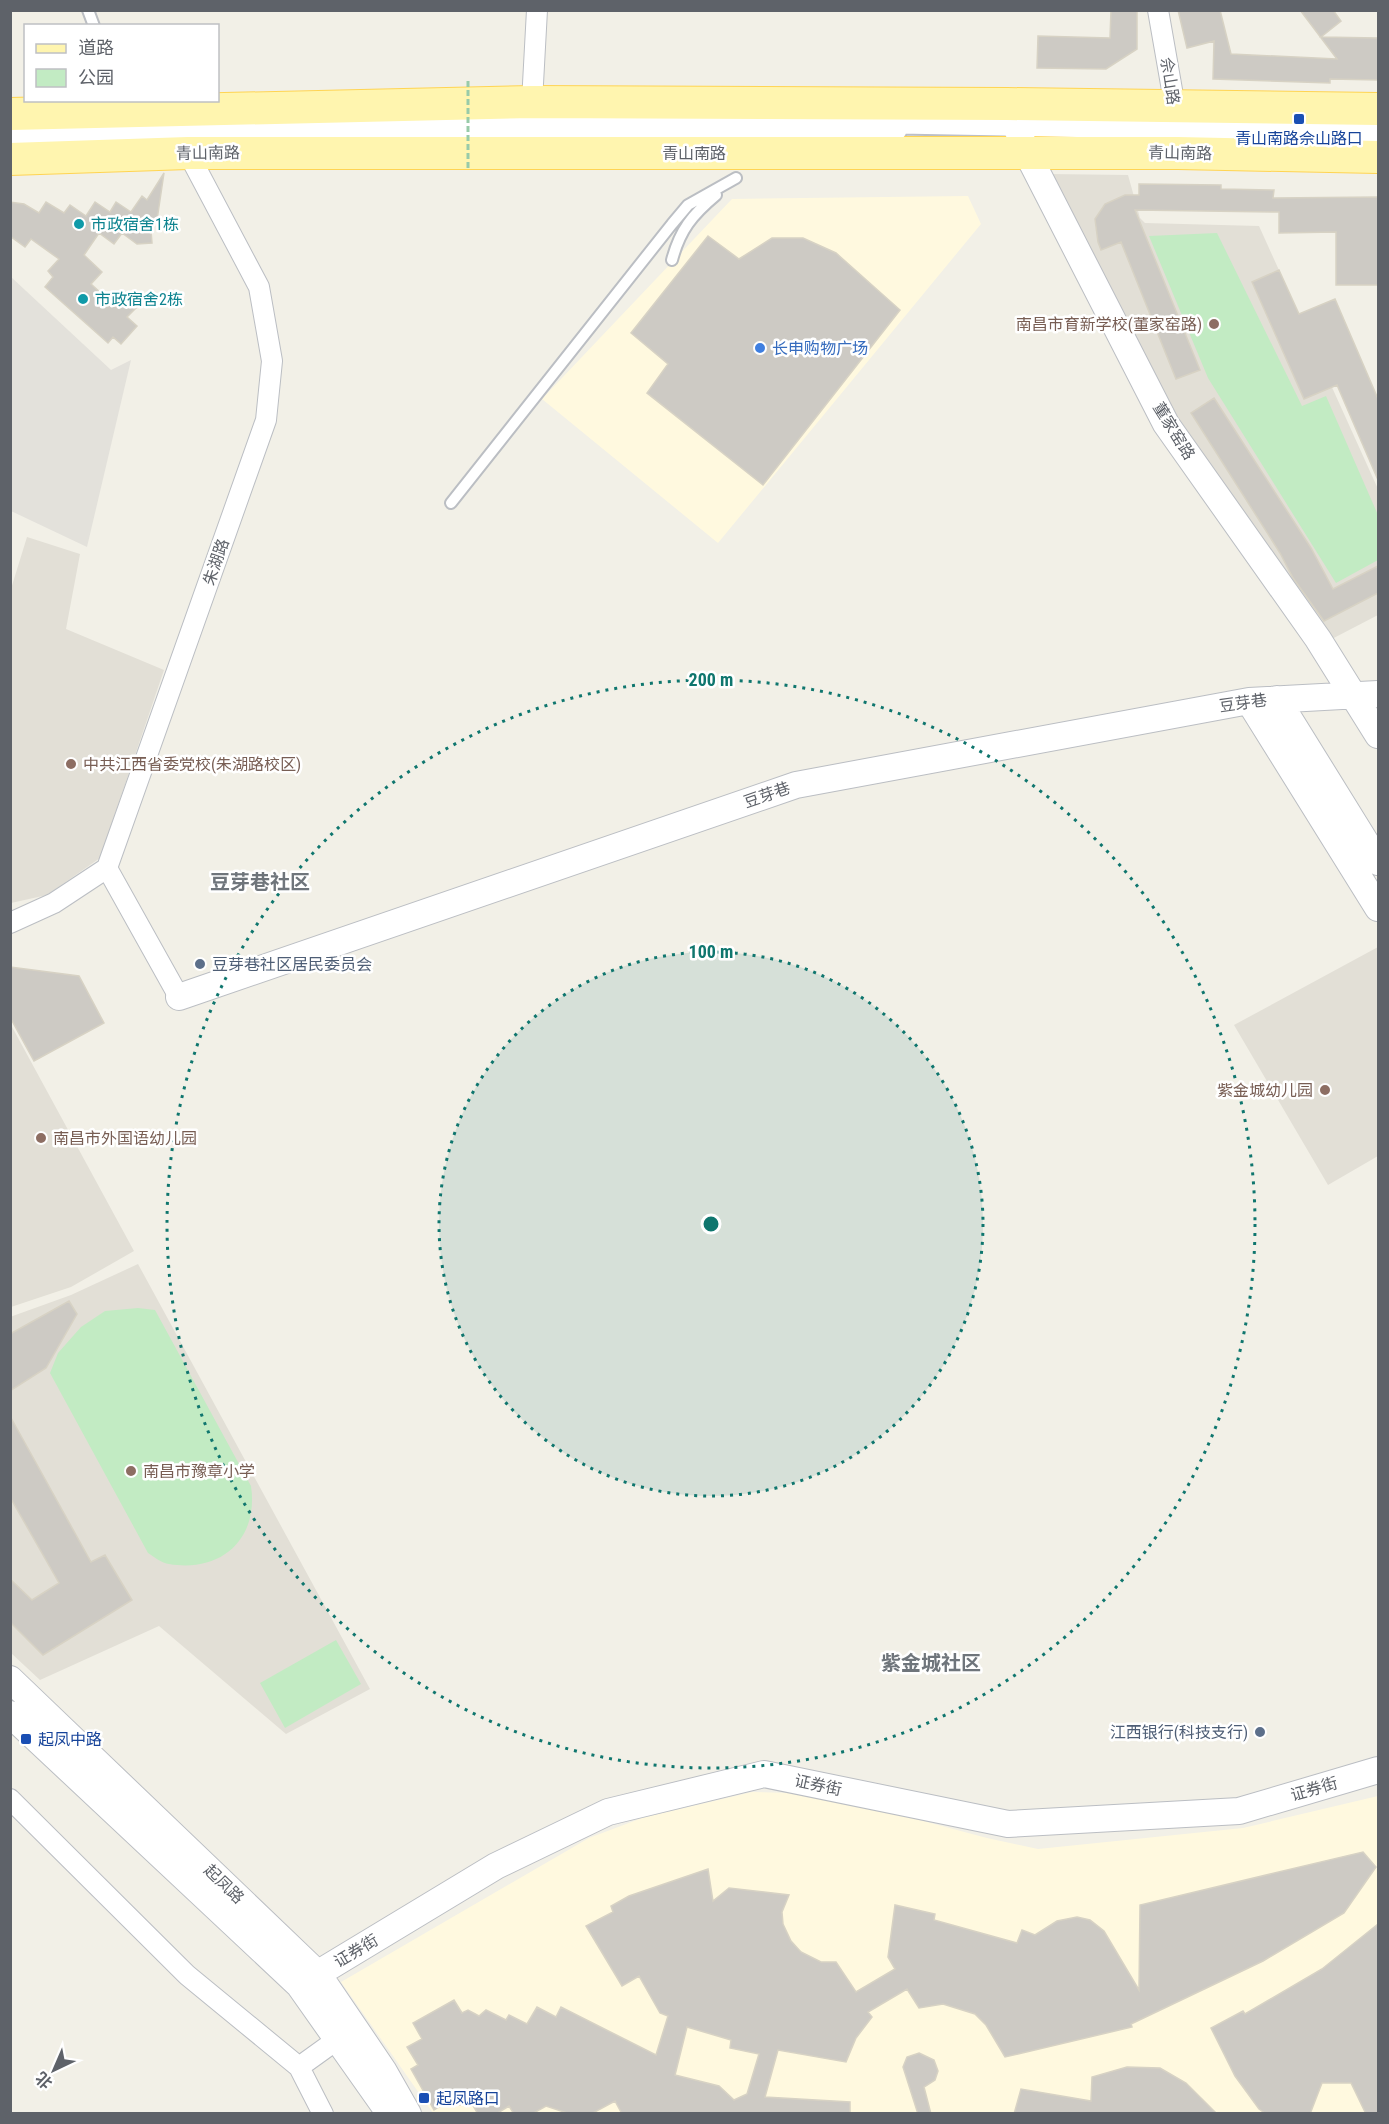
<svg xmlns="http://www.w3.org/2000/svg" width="1389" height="2124" viewBox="0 0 1389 2124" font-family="'Roboto Condensed','Noto Sans SC',sans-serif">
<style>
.commercial{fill:#fff9df}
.industrial{fill:#e3e1db}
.education{fill:#e2dfd6}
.green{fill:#c2ebc3}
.building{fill:#cdcac4;stroke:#d7d2c4;stroke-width:1.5;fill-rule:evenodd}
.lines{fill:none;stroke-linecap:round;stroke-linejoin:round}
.service-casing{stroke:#bbbec3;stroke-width:14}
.minor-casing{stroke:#bbbec3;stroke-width:22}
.tertiary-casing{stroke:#bbbec3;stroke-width:28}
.secondary-casing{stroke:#bcbfc6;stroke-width:32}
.primary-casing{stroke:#ffd453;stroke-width:34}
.service{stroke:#fff;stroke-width:10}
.minor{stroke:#fff;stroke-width:20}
.tertiary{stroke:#fff;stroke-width:26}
.secondary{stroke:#fff;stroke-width:28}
.primary{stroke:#fff5af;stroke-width:32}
.path-bridge{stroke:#98cba9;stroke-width:3;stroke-dasharray:6 3;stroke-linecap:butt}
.ring{fill:none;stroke:#0f766e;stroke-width:3;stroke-dasharray:3 6}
.transit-dot{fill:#1a4fb4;stroke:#fff;stroke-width:2}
.culture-dot{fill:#0f9aa8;stroke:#fff;stroke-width:2}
.education-dot{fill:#8d6e63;stroke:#fff;stroke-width:2}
.shop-dot{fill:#3f7fe0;stroke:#fff;stroke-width:2}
.service-dot{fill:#5c6f8a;stroke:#fff;stroke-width:2}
.labels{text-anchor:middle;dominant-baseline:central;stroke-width:5;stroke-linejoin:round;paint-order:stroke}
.street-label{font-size:16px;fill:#5e6269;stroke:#fff}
.transit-label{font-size:16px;fill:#164399;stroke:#fff;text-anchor:start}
.culture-label{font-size:16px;fill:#0d838f;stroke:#fff;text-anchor:start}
.education-label{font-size:16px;fill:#785e54;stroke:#fff;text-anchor:start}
.shop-label{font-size:16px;fill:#366cbe;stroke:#fff;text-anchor:start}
.service-label{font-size:16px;fill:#4e5e75;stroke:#fff;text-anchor:start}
.quarter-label{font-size:20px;font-weight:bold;fill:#6f757b;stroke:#fff}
.centre{fill:#0f766e;stroke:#fff;stroke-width:3}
.ring-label{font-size:18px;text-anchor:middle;font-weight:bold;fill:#0f766e;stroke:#fff;stroke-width:5;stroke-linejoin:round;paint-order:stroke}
</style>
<rect width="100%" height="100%" fill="#f2f0e7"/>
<!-- commercial -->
<path class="commercial" d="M968 196 981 224 718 543 542 399 732 199Z
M752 1792 793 1793 848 1801 987 1838 1038 1849 1243 1828 1378 1796V2113H433L341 1982 589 1838 642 1818Z"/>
<!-- industrial -->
<path class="industrial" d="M11 277 111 370 131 360 87 547 11 511Z"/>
<!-- education -->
<path class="education" d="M1048 174 1128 175 1140 218 1145 223 1259 226 1378 489V615L1328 641 1175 423Z
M27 537 80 554 66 629 164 670 100 858 47 895 11 903 10 592Z
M1378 947V1156L1328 1185 1234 1025Z
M11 1025 134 1251 71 1287 11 1307Z
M138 1264 370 1689 286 1734 159 1626 40 1680 11 1653 10 1317 71 1295Z"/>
<!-- green -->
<path class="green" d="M1217 233 1302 406 1326 396 1378 515V560L1336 583 1208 378 1149 236Z
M138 1308 155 1310 251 1486C259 1539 221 1573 169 1564 162 1563 154 1557 148 1553L50 1373 58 1353 81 1327 105 1311Z
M336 1640 361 1684 285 1728 260 1683Z"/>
<!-- building -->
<path class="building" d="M1111 10H1137V49L1106 69 1037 68 1038 36 1110 38Z
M1178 10H1220L1231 54 1337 59 1300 10H1333L1341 21 1321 37 1378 38V80L1330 79V83L1213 79 1214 41 1187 48Z
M164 173 157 220 150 219 152 243 137 244 122 233 114 244 99 233 84 255 102 272 91 284 113 304 124 293 138 306 127 317 137 326 121 344 113 337 108 343 45 287 53 277 48 271 59 259 31 239 25 247 10 236V202L24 204 39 213 46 202 64 213 70 205 86 216 95 202 110 212 116 202 131 212 142 196 147 200Z
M1139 184 1221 185V189L1274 190 1273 198 1378 197V285H1336V232L1279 233V212L1135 210 1200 370 1176 379 1121 242 1101 250 1098 242 1095 219 1105 204 1125 195H1139Z
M708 236 739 259 772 238H803L836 253 900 310 763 485 647 393 668 364 631 333Z
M1279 270 1299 314 1335 299 1378 399V480L1337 385 1304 399 1252 282Z
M1214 398 1311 548 1333 589 1378 566V593L1324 621 1293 578 1280 553 1191 413Z
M10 967 79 976 104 1023 34 1061 10 1017Z
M69 1301 77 1314 46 1368 10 1391V1334Z
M10 1416 91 1562 105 1555 132 1600 43 1655 10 1622V1579L32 1600 59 1583 10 1497Z
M1363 1852 1376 1867 1344 1913 1263 1961 1131 2024 1132 2027 1005 2057 986 2025 975 2014 943 2004 919 2008 907 1989 868 2012 872 2017 856 2038 846 2062 778 2050 765 2097 850 2102V2114H622L615 2101 591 2114H570L546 2106 532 2114H514L509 2106 496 2114H478L469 2099 460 2105 455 2097 434 2110 411 2069 418 2065 407 2047 422 2039 413 2023 454 2000 462 2013 468 2010 479 2016 486 2010 506 2020 509 2015 527 2024 537 2007 556 2017 561 2007 656 2055 668 2016 660 2013 639 1976 622 1986 586 1926 613 1912 611 1906 629 1896 708 1869 713 1901 729 1888 789 1895 782 1912 783 1924 791 1941 801 1952 821 1962H836L856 1992 895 1969 888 1957 895 1905 935 1914 934 1920 1017 1943 1022 1930 1035 1935 1057 1921 1077 1917 1090 1920 1104 1931 1139 1990 1140 1905ZM687 2027 731 2040 730 2048 759 2054 747 2094 734 2100 719 2086 675 2075Z
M1378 1924V2114H1366L1351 2083H1322L1310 2114H1266L1259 2109 1235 2076 1211 2028 1243 2011 1245 2014 1322 1969Z
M919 2053 934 2060 938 2071 935 2080 924 2087 931 2114H918L903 2067 907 2057Z
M1127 2067 1160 2068 1186 2083 1217 2114H1014L1021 2089 1091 2101 1092 2077Z"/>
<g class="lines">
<!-- service casing -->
<g class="service-casing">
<path id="service" d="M88 10 94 26
M672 260C680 230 692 215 716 195
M451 503 672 224 688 205 736 178"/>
</g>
<!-- minor casing -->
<g class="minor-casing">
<path id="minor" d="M1158 10 1175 107V117
M532 102 537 10
M107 868 179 997
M10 923 54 903 107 868 266 420 272 361 259 287 188 153
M10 1799 187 1975 299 2067 323 2114
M299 2067 338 2039"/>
</g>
<!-- tertiary casing -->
<g class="tertiary-casing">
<path id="tertiary" d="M1007 104 1027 153 1166 424 1318 639 1378 735
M1277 699 1378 862
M1249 701 1378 908
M179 997 796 785 1249 701 1378 694
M10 1679 318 1974 383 2070 408 2114
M10 1714 299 1985 390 2114
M299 1985 496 1866 608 1812 764 1774 1008 1824 1239 1811 1378 1770"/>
</g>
<!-- secondary casing -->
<g class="secondary-casing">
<path id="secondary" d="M874 119 1378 129
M10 137 838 126 893 128"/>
</g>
<!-- primary casing -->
<g class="primary-casing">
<path id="primary" d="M10 114 532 102 1007 104 1378 109
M10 159 188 153H1178L1378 157"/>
</g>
<!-- service -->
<use href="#service" class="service"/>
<!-- minor -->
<use href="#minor" class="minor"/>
<!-- tertiary -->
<use href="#tertiary" class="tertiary"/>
<!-- secondary -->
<use href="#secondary" class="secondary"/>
<!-- primary -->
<use href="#primary" class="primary"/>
<!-- path-bridge -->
<path class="path-bridge" d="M468 81V168"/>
</g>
<!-- distance rings -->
<circle cx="711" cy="1224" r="272" fill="#0f766e" fill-opacity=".12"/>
<g class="ring">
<circle cx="711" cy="1224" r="272"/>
<circle cx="711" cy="1224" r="544"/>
</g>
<!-- markers -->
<g class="transit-dot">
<rect x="1293" y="113" width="12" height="12" rx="3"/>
<rect x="20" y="1733" width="12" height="12" rx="3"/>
<rect x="418" y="2092" width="12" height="12" rx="3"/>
</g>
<g class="culture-dot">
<circle cx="79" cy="224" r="6"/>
<circle cx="83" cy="299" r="6"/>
</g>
<g class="education-dot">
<circle cx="1214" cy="324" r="6"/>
<circle cx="71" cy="764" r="6"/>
<circle cx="1325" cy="1090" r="6"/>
<circle cx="41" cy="1138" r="6"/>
<circle cx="131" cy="1471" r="6"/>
</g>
<circle class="shop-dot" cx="760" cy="348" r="6"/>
<g class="service-dot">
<circle cx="200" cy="964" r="6"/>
<circle cx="1260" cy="1732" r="6"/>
</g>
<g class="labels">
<!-- street labels -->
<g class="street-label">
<text transform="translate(1170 81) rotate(81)">佘山路</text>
<text transform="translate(208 153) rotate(-1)">青山南路</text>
<text x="694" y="153">青山南路</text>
<text transform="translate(1180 153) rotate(1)">青山南路</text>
<text transform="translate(1174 431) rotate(58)">董家窑路</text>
<text transform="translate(216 562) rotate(-71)">朱湖路</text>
<text transform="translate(1243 703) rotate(-8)">豆芽巷</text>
<text transform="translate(767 795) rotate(-19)">豆芽巷</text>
<text transform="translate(818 1785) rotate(12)">证券街</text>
<text transform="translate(1314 1789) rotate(-16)">证券街</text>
<text transform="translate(224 1884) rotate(44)">起凤路</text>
<text transform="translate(356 1951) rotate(-31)">证券街</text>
</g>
<!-- transit labels -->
<g class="transit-label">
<text x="1299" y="138" text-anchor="middle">青山南路佘山路口</text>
<text x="38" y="1739">起凤中路</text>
<text x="436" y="2098">起凤路口</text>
</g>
<!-- culture labels -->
<g class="culture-label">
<text x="91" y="224">市政宿舍1栋</text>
<text x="95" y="299">市政宿舍2栋</text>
</g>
<!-- education labels -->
<g class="education-label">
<text x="1202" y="324" text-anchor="end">南昌市育新学校(董家窑路)</text>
<text x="83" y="764">中共江西省委党校(朱湖路校区)</text>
<text x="1313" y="1090" text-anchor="end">紫金城幼儿园</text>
<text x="53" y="1138">南昌市外国语幼儿园</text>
<text x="143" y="1471">南昌市豫章小学</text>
</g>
<!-- shop labels -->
<g class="shop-label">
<text x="772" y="348">长申购物广场</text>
</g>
<!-- service labels -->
<g class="service-label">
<text x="212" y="964">豆芽巷社区居民委员会</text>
<text x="1248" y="1732" text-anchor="end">江西银行(科技支行)</text>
</g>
<!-- quarter labels -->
<g class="quarter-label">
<text x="260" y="882">豆芽巷社区</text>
<text x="931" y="1663">紫金城社区</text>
</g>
</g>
<circle cx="711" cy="1224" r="9" class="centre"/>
<g class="ring-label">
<text x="711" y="686">200 m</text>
<text x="711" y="958">100 m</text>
</g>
<!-- border -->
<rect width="1389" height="2124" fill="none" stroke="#5e6269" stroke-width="24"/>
<!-- legend -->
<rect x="24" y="24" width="195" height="78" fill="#ffffff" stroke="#bfc0c3" stroke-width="1.5"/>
<rect x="36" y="44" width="30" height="9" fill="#fff5af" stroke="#bfc0c3" stroke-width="1.5"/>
<text x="78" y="54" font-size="18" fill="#5e6269">道路</text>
<rect x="36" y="69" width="30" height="18" fill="#c2ebc3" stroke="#bfc0c3" stroke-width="1.5"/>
<text x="78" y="84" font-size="18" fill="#5e6269">公园</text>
<!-- north arrow -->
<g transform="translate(54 2070) rotate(224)" stroke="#ffffff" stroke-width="4.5" paint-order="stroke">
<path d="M0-4.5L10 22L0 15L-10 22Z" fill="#5e6269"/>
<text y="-9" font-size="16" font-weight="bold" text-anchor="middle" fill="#5e6269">北</text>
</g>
</svg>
